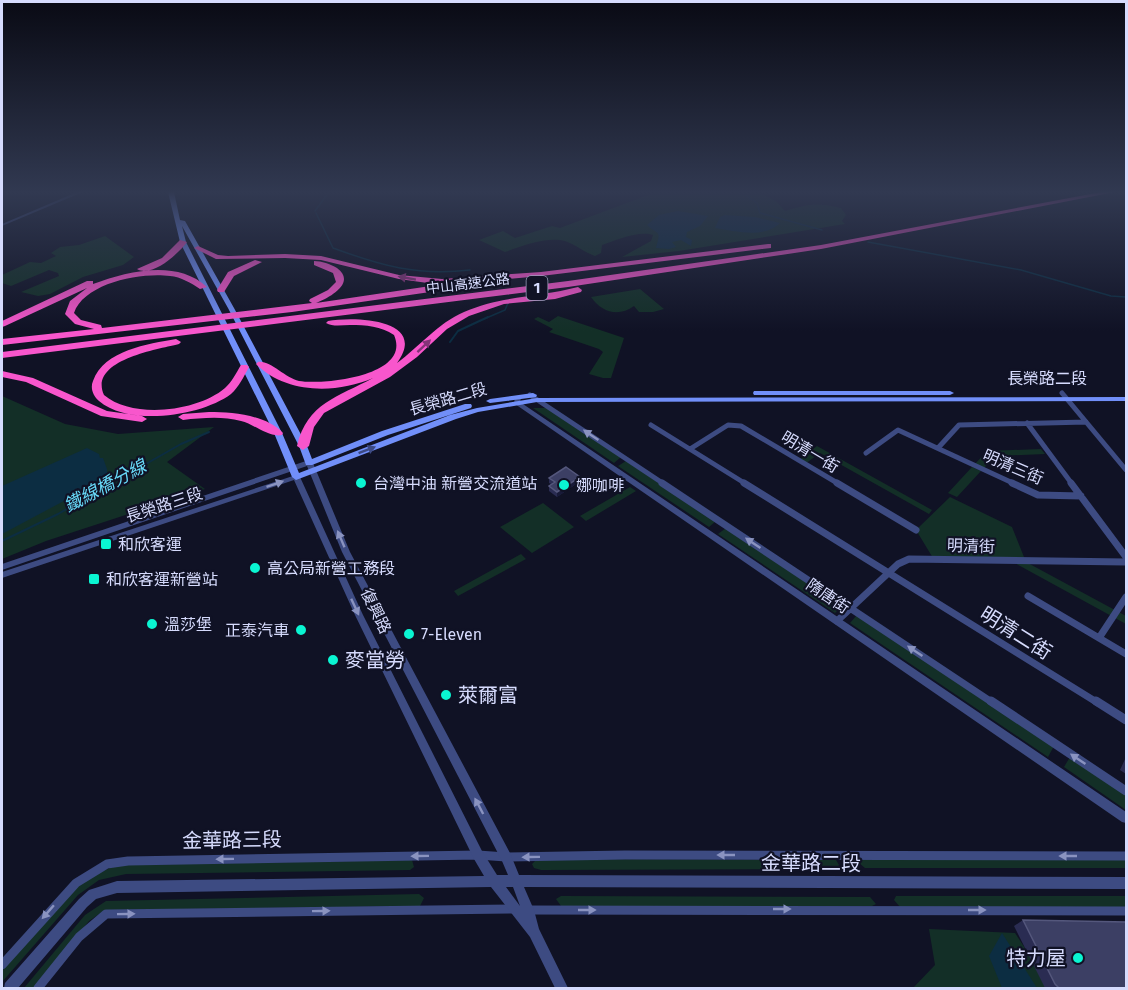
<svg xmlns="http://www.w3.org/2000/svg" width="1128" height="990" viewBox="0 0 1128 990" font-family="'Fira Sans','Noto Sans TC',sans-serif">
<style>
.green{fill:#132f27}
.water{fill:#0c2d42}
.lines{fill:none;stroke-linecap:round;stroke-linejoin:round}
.stream-far1{stroke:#0c2d42;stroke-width:1.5}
.stream{stroke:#0c2d42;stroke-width:2}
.minor-far2{stroke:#3d4b82;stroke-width:5}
.minor-far1{stroke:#3d4b82;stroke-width:7}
.minor{stroke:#3d4b82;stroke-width:9}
.tertiary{fill:#3d4b82;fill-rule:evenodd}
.secondary{fill:#718ff9;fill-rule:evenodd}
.motorway{fill:#f856cc;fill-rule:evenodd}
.wall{fill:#2a2c52}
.shaded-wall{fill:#181a38}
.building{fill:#3c3f64;stroke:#54577c;stroke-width:1.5}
.oneway{fill:#843478}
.oneway2{fill:#8a93c0}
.oneway3{fill:#3c4a84}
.poi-dot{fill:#0af5d2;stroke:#101225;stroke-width:2}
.labels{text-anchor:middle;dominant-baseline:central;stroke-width:4.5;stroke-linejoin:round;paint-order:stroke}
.far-street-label{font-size:14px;fill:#d6dbfd;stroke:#101225}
.shield{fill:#101225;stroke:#9b9fbc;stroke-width:1.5}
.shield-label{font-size:15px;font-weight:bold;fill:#d6dbfd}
.street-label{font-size:16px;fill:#d6dbfd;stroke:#101225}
.poi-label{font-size:16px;fill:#d6dbfd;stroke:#101225;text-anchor:start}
.water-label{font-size:18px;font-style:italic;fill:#68daf9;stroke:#101225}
.near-street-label{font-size:20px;fill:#d6dbfd;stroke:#101225}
.near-poi-label{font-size:20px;fill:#d6dbfd;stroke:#101225;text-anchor:start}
</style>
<rect width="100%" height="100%" fill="#101225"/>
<!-- green -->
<path class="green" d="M656 192H759L777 202 785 211C808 204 816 202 841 208L846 215 842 221 845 224 679 251 622 257 651 241 653 235C640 230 615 240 602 245L601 253 595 256C585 253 575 244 565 241 548 236 521 246 505 252L479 240 503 231 515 238 552 226 560 228Z
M105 236 134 257 123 265 83 277 50 294 38 296 21 292 59 276 58 273 49 270 11 286 2 283V275L30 262 41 263 56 256 51 253 60 247 79 245Z
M640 289 664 309 653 312H639L634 306C619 317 602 313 591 297Z
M558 316 624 338 611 378H603L589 374 603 352 599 349 549 332 553 329 534 319 538 317 549 322Z
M2 396 65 424 118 434 214 427 167 462 205 489 46 541 2 559Z
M533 408H547L621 457 614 463Z
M817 446 932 510 929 514 820 453 805 464 799 460Z
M1041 449 1045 454 995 456 984 468 975 464 987 451Z
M626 461 716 521 709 527 618 466Z
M972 467 981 471 957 497 948 493Z
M630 487 636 491 586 521 580 516Z
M950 497 1012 527 1026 562 1126 616V624L1011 561 933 558 916 530Z
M543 503 574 527 532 553 500 527Z
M726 528 843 605 835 613 718 534Z
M521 554 526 559 458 596 454 591Z
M857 615 1054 746 1048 757 850 623Z
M1070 757 1126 794V810L1064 767Z
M537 859 836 860 839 865 836 869 541 870 534 868 532 864Z
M1126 859V868H865L859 863 861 860Z
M412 860 414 867 410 870 126 874 99 880 78 895 2 982V971C34 933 69 876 121 865Z
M419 894 424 898 420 906 105 910 89 921 33 988H24L85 915 106 901Z
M561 896 870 897 876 904 872 906H561L556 899Z
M896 896H1126V907H900L894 900Z
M929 929 1015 933 1051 988H913L935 965Z"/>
<!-- water -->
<path class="water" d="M678 211 708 216 700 226 687 232 686 237 692 240 691 246 681 240 672 242 676 247 669 249 656 248C661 229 659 236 647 225L659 215Z
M725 215 755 217 780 223C764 239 735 231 715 228L720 217Z
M87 448 99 454 100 458H103L107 469V478L2 534V486Z
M1002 933 1037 988H1002L989 956Z"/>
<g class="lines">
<!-- stream-far1 -->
<path class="stream-far1" d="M742 192 757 203 760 213 822 230
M315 211 329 192
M316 213 333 248C382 266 417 276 470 270
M868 242 1021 270 1111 296 1126 297
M484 319 505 310 508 303"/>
<!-- stream -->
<path class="stream" d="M450 342 458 331 488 317
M2 541 58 514 181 444 209 432"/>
<!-- minor-far2 -->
<path class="minor-far2" d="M1062 393 1126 470
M530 395 664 484
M1027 423 1072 484
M651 425 746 484
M938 448 959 425 1086 422
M690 449 728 425 741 426 839 484
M866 453 898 430 1015 484"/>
<!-- minor-far1 -->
<path class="minor-far1" d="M662 483 993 703
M744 483 1098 703
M837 483 916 530
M1012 483 1038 495 1081 496
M1071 483 1126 557
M1028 596 1126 654
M837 621 898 564 909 559 1126 562
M1099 638 1126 597"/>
<!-- minor -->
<path class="minor" d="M991 701 1126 791
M1096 701 1126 720
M527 910 1126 911
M2 965 76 883 107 864 128 861 478 855 506 857 625 855 1126 856
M38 988 79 937 106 914 514 909"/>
<!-- tertiary -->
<path class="tertiary" d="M77 192H83L2 226V224Z
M518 396 521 398 520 402 1126 812V823L1122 822 515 404 514 403 515 398Z
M306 461H309L313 463 350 552 510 853 519 875 1126 877V889L524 887 534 910 539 929 568 988H555L530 937 491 887 117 893 96 899 87 907 18 988H4L5 983 79 899 89 890 117 881 484 876 474 859 355 615 294 480 2 578V572L296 475 300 477 363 615 482 851 497 875H508L502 861 342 552 307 466 2 570V564ZM506 887H513L520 906Z"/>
<!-- secondary -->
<path class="secondary" d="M168 192H174L180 220 185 221 234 308 307 446 312 459 382 431 465 404H471L472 406 471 408 388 435 312 465H306L299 446 228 308 182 226 186 242 282 433 299 473 450 415 477 408 537 398 1126 397V401L537 402 478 412 456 419 296 480 292 477 274 433 180 242Z
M754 391H950L954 393 950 395H754L753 393Z
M533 393 537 395 536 397 490 403 486 401 490 399Z"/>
<!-- motorway -->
<path class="motorway" d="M1101 192H1115L821 249 568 287 2 358V352L568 281 821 245Z
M180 240 187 242C178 254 152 278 137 269L162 258Z
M768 244H771V248L541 276 442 285 399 279 321 260 285 258 216 259 194 248 198 246 218 255 228 256 285 254 321 256 399 275 442 279 541 272Z
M255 260 262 262 234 276 224 292H218L217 290 228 272Z
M314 261C322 261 330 264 337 268 357 283 329 298 316 303L444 284 448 287 444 290 292 312 2 345V339L94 329 75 324 65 314 70 301 87 288 5 326 2 327V321L87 281H93V284C128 271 177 259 207 287L200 289C191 283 181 277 170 276 141 272 84 283 74 313L81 320 101 325 102 328 312 303 309 301 310 299 328 290 336 282 333 273 314 265Z
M578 287 582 290 581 292 555 299 504 304 469 316 447 329 417 357 390 377 324 413 314 427 309 446 303 450 297 446C307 403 338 397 373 378 336 394 286 394 256 364L258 362C270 360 285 378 299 381 323 385 412 376 394 335 381 326 366 325 350 325 342 325 333 327 326 323L328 321C355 316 429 319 397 363 419 347 438 323 464 312 500 296 540 297 578 287Z
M176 339 181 342 179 344C159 349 88 360 104 395 132 419 197 412 225 388 232 382 236 373 241 365H247L249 367C244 376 239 387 231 394 202 416 129 427 99 401 93 396 90 388 93 381 104 350 148 344 176 339Z
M2 371 33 378 107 411 142 416 147 419 142 422 101 416 26 382 2 377Z
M209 412C233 412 266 415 283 433L282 435C269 438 254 424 241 421 222 416 202 418 183 420L178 417 183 414Z"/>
</g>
<!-- wall -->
<path class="wall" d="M549 478 579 482 557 497 549 491V486L551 484 549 483Z
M1126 757V774L1120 770Z
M1023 920 1126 988H1045L1014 926Z"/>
<!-- shaded-wall -->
<path class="shaded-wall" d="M580 477 579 482 557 497V492Z"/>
<!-- building -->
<path class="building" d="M566 467 580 477 557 492 549 486 555 482 549 478Z
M1023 920 1126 922V988H1059L1055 984Z"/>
<!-- one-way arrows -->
<defs><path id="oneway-solid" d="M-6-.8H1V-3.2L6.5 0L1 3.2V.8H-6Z" transform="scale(1.5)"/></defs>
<g class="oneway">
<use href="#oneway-solid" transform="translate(407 278) rotate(-170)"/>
<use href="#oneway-solid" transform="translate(424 346) rotate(-43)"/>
</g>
<g class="oneway2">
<use href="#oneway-solid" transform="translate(591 435) rotate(-146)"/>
<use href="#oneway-solid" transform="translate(275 484) rotate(-19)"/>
<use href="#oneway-solid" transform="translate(341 539) rotate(-113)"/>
<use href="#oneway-solid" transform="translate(753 543) rotate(-146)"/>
<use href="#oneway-solid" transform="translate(355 607) rotate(65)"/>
<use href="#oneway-solid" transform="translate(915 651) rotate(-146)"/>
<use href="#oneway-solid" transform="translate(1078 759) rotate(-146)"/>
<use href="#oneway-solid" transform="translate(479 806) rotate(-118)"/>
<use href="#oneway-solid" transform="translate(726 855) rotate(-180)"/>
<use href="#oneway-solid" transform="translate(420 856) rotate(179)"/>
<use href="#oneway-solid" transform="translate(1068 856) rotate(180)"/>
<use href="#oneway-solid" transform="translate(531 857) rotate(179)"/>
<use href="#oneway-solid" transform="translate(225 859) rotate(179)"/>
<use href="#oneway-solid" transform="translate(782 909)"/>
<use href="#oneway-solid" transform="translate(587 910)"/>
<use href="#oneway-solid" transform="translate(977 910)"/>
<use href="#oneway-solid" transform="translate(321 911) rotate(-1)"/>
<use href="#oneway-solid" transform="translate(48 912) rotate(131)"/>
<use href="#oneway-solid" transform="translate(126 914) rotate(-1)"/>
</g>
<use class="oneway3" href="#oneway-solid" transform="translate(367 450) rotate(-21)"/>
<!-- sky -->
<linearGradient id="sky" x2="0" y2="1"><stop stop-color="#090a14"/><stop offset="0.58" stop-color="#313951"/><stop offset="1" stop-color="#313951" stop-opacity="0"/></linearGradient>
<rect width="1128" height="331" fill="url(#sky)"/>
<!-- markers -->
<g class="poi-dot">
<circle cx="361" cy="483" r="6"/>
<circle cx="564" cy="485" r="6"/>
<rect x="100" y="538" width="12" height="12" rx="3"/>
<circle cx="255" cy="568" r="6"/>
<rect x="88" y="573" width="12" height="12" rx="3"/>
<circle cx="152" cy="624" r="6"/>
<circle cx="301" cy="630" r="6"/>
<circle cx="409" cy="634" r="6"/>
<circle cx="333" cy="660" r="6"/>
<circle cx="446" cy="695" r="6"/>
<circle cx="1078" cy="958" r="6"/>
</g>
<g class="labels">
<!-- far-street labels -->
<g class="far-street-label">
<text transform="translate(468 284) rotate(-7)">中山高速公路</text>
</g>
<!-- shield labels -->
<rect class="shield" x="526.5" y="276" width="21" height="24" rx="4.5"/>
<g class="shield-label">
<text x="537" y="288">1</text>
</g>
<!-- street labels -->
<g class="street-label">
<text x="1047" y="378">長榮路二段</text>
<text transform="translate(448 399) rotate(-16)">長榮路二段</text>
<text transform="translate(810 452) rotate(31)">明清一街</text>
<text transform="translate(1013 467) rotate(23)">明清三街</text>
<text transform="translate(164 505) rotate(-18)">長榮路三段</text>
<text transform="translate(971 546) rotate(2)">明清街</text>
<text transform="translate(828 596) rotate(34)">隋唐街</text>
<text transform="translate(376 611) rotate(64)">復興路</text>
</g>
<!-- poi labels -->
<g class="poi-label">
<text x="373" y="483">台灣中油 新營交流道站</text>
<text x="576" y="485">娜咖啡</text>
<text x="118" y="544">和欣客運</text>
<text x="267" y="568">高公局新營工務段</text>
<text x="106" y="579">和欣客運新營站</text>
<text x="164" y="624">溫莎堡</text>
<text x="289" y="630" text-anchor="end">正泰汽車</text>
<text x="421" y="634">7-Eleven</text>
</g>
<!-- water labels -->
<g class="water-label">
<text transform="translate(105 486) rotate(-28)">鐵線橋分線</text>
</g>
<!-- near-street labels -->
<g class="near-street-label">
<text transform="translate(1016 633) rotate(32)">明清二街</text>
<text transform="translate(232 840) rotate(-1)">金華路三段</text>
<text x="811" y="863">金華路二段</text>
</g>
<!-- near-poi labels -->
<g class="near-poi-label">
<text x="345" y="660">麥當勞</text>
<text x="458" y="695">萊爾富</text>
<text x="1066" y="958" text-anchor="end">特力屋</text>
</g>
</g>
<!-- border -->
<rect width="1128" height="990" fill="none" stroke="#d6dbfd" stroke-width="6"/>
</svg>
